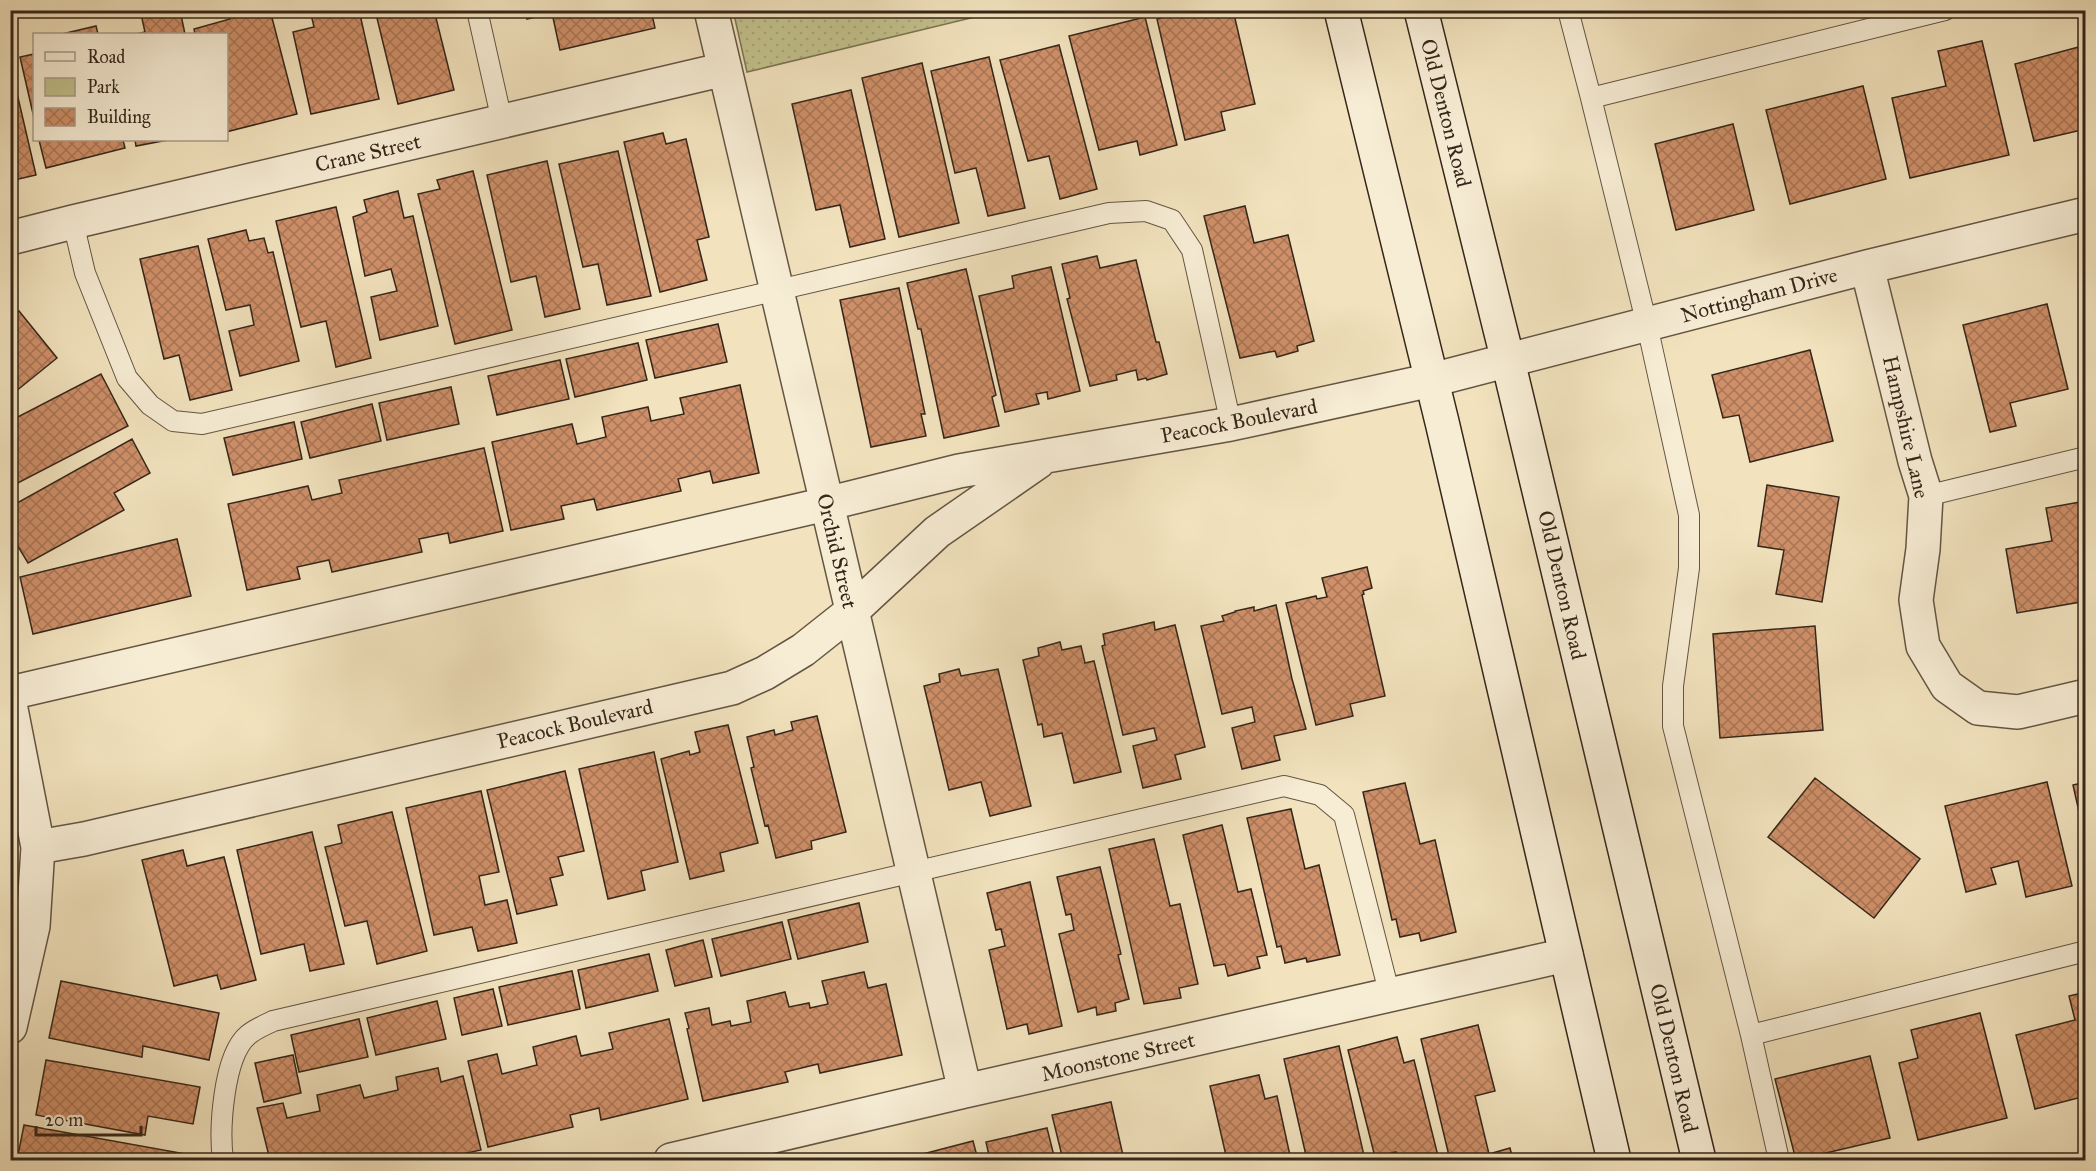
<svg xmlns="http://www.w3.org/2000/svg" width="2096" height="1171" viewBox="0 0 2096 1171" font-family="'IM FELL Great Primer',serif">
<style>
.green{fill:url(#green-dots);stroke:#7c7453;stroke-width:1.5}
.building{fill:url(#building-cross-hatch);stroke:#35261a;stroke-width:1.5}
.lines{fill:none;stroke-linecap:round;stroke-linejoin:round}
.lane-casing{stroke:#645543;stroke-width:22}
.street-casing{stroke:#645543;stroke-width:36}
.secondary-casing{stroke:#35261a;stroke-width:36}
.lane{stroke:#f7edd5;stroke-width:20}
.street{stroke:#f7edd5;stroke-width:33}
.secondary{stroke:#f7edd5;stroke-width:33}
.labels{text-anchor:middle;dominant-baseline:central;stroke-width:5;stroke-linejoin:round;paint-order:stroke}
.street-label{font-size:21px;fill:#35261a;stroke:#f7edd5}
</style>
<defs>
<pattern id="green-dots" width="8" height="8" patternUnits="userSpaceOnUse" patternTransform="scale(1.5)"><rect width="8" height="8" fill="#c2c18c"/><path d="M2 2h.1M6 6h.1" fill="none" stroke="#a7a678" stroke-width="1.8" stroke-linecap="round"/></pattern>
<pattern id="building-cross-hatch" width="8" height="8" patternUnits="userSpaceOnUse" patternTransform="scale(1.5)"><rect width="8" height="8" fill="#cf9069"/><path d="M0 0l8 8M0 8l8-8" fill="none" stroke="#a97556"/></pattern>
</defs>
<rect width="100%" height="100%" fill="#f2e3be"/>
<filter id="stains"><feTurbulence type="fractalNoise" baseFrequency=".00333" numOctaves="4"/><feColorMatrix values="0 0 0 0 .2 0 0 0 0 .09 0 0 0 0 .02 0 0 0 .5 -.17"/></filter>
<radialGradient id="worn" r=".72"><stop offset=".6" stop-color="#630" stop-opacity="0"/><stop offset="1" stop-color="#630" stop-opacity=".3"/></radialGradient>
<!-- green -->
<path class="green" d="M733 10H1000V11L747 72Z"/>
<!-- building -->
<path class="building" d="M159 10H180L185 34H136L145 32 141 14Z
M228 10H270L297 114 226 132V34H195L194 29 230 19Z
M310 10H359L379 99 311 114 293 32 314 27Z
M375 10H434L454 90 398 104Z
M526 10H651L655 28 560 50 552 13 527 19Z
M1191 10H1233L1255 104 1221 112 1225 130 1185 140 1157 19Z
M1145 17 1177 145 1140 155 1137 141 1099 150 1069 36Z
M96 26 98 34H62Z
M1982 41 2009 155 1910 178 1892 98 1946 86 1938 51Z
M1059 45 1097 189 1060 199 1049 156 1028 161 1000 60Z
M2086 45V129L2034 141 2015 64Z
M34 54V118L20 57Z
M989 57 1025 208 988 216 976 168 955 173 931 71Z
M10 63 36 175 10 181Z
M922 63 959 223 899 237 862 78Z
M1863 86 1886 179 1790 204 1766 110Z
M851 90 885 239 850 247 840 205 816 210 792 104Z
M1733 124 1754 210 1676 230 1655 144Z
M663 133 666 144 686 139 709 237 697 240 707 280 660 292 624 142Z
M39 140H123L125 148 46 168Z
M135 140H168L136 146Z
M618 151 651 296 607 305 598 264 583 267 559 164Z
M547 161 580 309 545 317 536 276 511 282 487 175Z
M473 171 512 330 455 344 418 194 440 189 437 180Z
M398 191 404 218 413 216 438 326 380 340 371 297 397 291 391 269 365 276 353 217 367 212 364 200Z
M1245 206 1254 243 1288 235 1314 341 1297 346 1298 351 1277 357 1275 351 1240 358 1204 216Z
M336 207 371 358 336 367 326 321 301 327 276 221Z
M246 230 249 241 264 238 268 253 273 252 299 361 240 376 229 331 254 325 250 305 226 310 208 239Z
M198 246 232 390 190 400 179 355 164 359 140 259Z
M1097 256 1100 268 1136 260 1156 342H1159L1167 374 1147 380 1146 378 1138 380 1136 370 1116 375 1117 380 1090 386 1067 299 1070 298 1062 264Z
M1051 267 1080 391 1048 399 1047 392 1036 394 1039 404 1005 412 979 296 1014 288 1012 276Z
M966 269 996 395 992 397 999 426 944 438 921 329H918L907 283Z
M899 288 925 414H921L926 436 871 447 840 300Z
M2047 304 2068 389 2010 403 2016 426 1990 432 1963 325Z
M19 311 57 358 10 396V318Z
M718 324 727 362 655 378 646 340Z
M638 343 647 380 575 397 566 359Z
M1810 350 1833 441 1750 462 1739 415 1723 418 1712 375Z
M560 360 569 399 497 415 488 376Z
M101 374 128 426 10 487V421Z
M740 385 759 473 713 483 710 471 678 479 681 491 597 510 594 499 561 506 564 519 511 530 492 442 572 424 577 444 606 437 602 417 648 407 651 421 684 414 680 398Z
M451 387 459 424 387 440 379 403Z
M372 404 381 441 310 458 301 422Z
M294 422 302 459 233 475 224 438Z
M132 439 150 473 114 493 124 510 28 563 10 533V507Z
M484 448 503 531 450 543 448 533 419 539 422 552 332 572 329 560 297 567 300 579 247 590 228 504 308 486 312 500 342 493 339 480Z
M1767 485 1839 497 1822 602 1776 594 1784 550 1758 546Z
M2086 501V601L2017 613 2006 549 2052 541 2046 508Z
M177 539 191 596 33 634 20 577Z
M1367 567 1372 588 1363 591 1364 594 1362 595 1385 696 1350 704 1353 716 1316 725 1286 603 1316 596 1317 599 1327 597 1322 578Z
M1276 605 1292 679 1306 729 1274 736 1280 760 1242 769 1232 728 1255 722 1252 707 1222 714 1201 626 1224 621 1222 616 1235 612V611L1254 607V611Z
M1154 622 1155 630 1175 625 1205 747 1175 755 1181 779 1143 788 1133 746 1157 740 1154 728 1123 735 1102 646 1105 645 1103 634Z
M1815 626 1823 730 1720 738 1713 634Z
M1060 642 1062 650 1081 646 1085 663 1094 661 1121 772 1074 783 1062 733 1044 737 1042 724 1038 725 1023 660 1039 656 1038 648Z
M959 669 961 676 998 669 1031 806 990 816 981 782 949 790 924 686 940 682 939 674Z
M817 716 846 832 811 841 812 849 776 858 768 825 765 826 751 768 754 767 747 737 774 730 775 735 793 730 791 722Z
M728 725 758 843 720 853 724 871 690 879 661 759 689 751 690 755 700 752 695 732Z
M654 752 678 862 641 871 645 890 608 899 579 769Z
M565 771 584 851 558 857 563 875 550 878 557 905 517 914 487 790Z
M1815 778 1920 859 1874 918 1768 837Z
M2047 782 2072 886 2026 897 2018 861 1991 868 1996 884 1966 892 1945 806Z
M2086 782V843L2073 785Z
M1405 783 1420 844 1435 840 1456 932 1421 941 1419 933 1400 937 1396 919 1392 920 1363 792Z
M481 791 499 872 479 876 485 905 507 900 517 943 478 951 472 927 434 935 406 808Z
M1291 809 1305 869 1319 865 1340 955 1307 962 1306 958 1285 963 1281 946 1277 947 1247 818Z
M392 812 427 951 377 964 367 921 345 926 325 847 342 843 338 825Z
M1222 825 1238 892 1251 889 1267 955 1257 957 1260 968 1228 976 1225 964 1214 966 1183 835Z
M312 832 344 964 310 971 304 944 261 954 237 850Z
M1154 839 1170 906 1180 904 1198 984 1179 988 1181 998 1144 1004 1109 849Z
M183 850 187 866 224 857 256 980 221 989 217 975 174 986 142 860Z
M1100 867 1121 954 1118 955 1129 999 1115 1003 1116 1011 1097 1015 1096 1007 1078 1012 1059 934 1074 930 1071 914 1066 915 1057 877Z
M1030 882 1062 1026 1029 1034 1027 1024 1007 1029 989 950 1005 946 1001 929 996 930 987 893Z
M859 903 868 942 798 959 788 920Z
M782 922 791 959 721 976 712 939Z
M703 940 712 977 675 986 666 950Z
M649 954 658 991 586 1008 578 970Z
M572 971 580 1009 508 1025 499 987Z
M864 972 868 988 886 984 902 1055 820 1073 818 1064 785 1072 788 1082 703 1101 687 1029 689 1028 685 1013 709 1008 712 1025 730 1021 731 1026 751 1022 747 1001 785 992 789 1007 809 1003 810 1008 828 1004 822 981Z
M61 981 219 1013 209 1060 143 1046 142 1057 49 1038Z
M493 989 502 1026 462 1035 454 998Z
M2086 992V1096L2035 1109 2016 1035 2075 1020 2069 996Z
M437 1001 446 1039 376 1055 367 1018Z
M1980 1013 2007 1118 1918 1140 1899 1063 1918 1058 1911 1030Z
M359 1019 368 1057 299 1072 291 1035Z
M669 1019 688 1099 601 1120 599 1108 570 1115 573 1127 488 1147 468 1061 497 1054 502 1074 537 1065 533 1047 576 1036 581 1056 613 1049 609 1033Z
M1478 1025 1495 1091 1475 1096 1489 1154 1510 1148 1513 1160H1495L1494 1159 1450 1160 1421 1039Z
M1397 1037 1404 1063 1414 1060 1439 1160H1399L1396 1152 1375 1157 1348 1050Z
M1339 1046 1365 1160H1307L1284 1059Z
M293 1055 301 1093 264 1102 255 1063Z
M1870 1056 1890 1138 1796 1160 1775 1079Z
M46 1060 200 1087 193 1124 148 1116 145 1135 36 1115Z
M438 1068 441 1082 463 1076 481 1150 434 1160H270L257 1108 283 1103 287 1118 320 1111 317 1095 360 1085 364 1098 398 1090 396 1077Z
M1259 1075 1265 1099 1277 1096 1291 1160H1227L1210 1086Z
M1111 1102 1124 1160H1063L1052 1115Z
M24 1125 186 1154 185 1160H17Z
M1047 1128 1055 1160H990L986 1142Z
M973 1141 978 1160H916L915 1156Z
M903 1154 905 1160H880Z"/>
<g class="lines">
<!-- lane casing -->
<g class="lane-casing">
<path id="lane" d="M477 10 502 121
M1568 10 1591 98
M73 222 85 273 127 378 150 405 173 421 202 424 1109 213 1146 211 1172 220 1192 250 1231 424
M1926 496 2086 457
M1751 1035 1673 726V686L1689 568V515L1647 325 1591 98 1945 10
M223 1160C219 1130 223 1056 248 1035 255 1029 265 1025 273 1021L1284 786 1320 795 1344 815 1390 996
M1779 1160 1751 1035 2086 951"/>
</g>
<!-- street casing -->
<g class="street-casing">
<path id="street" d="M711 10 965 1091
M10 238 73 222 725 69
M1867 267 1915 461 1926 496 1923 549 1916 600 1923 646 1947 686 1978 708 2018 712 2086 696
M10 693 826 504 959 471 1231 424 1432 380 1867 267 2086 214
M10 704 38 847 33 926 10 1027
M38 847 84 839 732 688 765 673 803 650 851 612 937 532 1038 462
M671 1160 965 1091 1566 955"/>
</g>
<!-- secondary casing -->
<g class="secondary-casing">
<path id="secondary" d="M1341 10 1442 422 1614 1160
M1421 10 1508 361 1699 1160"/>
</g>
<!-- lane -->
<use href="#lane" class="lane"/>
<!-- street -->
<use href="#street" class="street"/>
<!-- secondary -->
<use href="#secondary" class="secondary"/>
</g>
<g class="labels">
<!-- street labels -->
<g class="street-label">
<text transform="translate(1446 113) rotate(76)">Old Denton Road</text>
<text transform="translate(368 153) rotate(-13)">Crane Street</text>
<text transform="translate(1759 295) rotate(-15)">Nottingham Drive</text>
<text transform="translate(1239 421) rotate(-11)">Peacock Boulevard</text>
<text transform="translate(1906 427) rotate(77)">Hampshire Lane</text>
<text transform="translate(837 551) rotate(77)">Orchid Street</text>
<text transform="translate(1562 585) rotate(77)">Old Denton Road</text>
<text transform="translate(575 724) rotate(-13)">Peacock Boulevard</text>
<text transform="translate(1118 1057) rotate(-13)">Moonstone Street</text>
<text transform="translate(1674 1058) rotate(77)">Old Denton Road</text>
</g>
</g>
<!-- margin -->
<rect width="2096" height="1171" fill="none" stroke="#f2e3be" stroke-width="36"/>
<rect x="12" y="12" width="2072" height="1147" fill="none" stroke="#35261a" stroke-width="3"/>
<rect x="18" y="18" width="2060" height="1135" fill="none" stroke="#35261a" stroke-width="1.5"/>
<!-- legend -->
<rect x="33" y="33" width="195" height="108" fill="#f7edd5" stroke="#a99d8a" stroke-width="1.5"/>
<rect x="45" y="52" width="30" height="9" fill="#f7edd5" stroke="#a99d8a" stroke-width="1.5"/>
<text x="87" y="63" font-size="18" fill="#35261a">Road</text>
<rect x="45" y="78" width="30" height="18" fill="#c2c18c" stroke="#a99d8a" stroke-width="1.5"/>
<text x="87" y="93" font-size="18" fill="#35261a">Park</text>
<rect x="45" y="108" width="30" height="18" fill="url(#building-cross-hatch)" stroke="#a99d8a" stroke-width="1.5"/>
<text x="87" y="123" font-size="18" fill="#35261a">Building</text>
<!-- scale -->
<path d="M36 1126v9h105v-9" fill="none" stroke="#35261a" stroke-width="3"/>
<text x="45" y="1126" font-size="18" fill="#35261a" stroke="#f7edd5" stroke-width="4.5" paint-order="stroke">20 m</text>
<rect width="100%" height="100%" filter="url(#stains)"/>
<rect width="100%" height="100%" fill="url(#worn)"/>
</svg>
